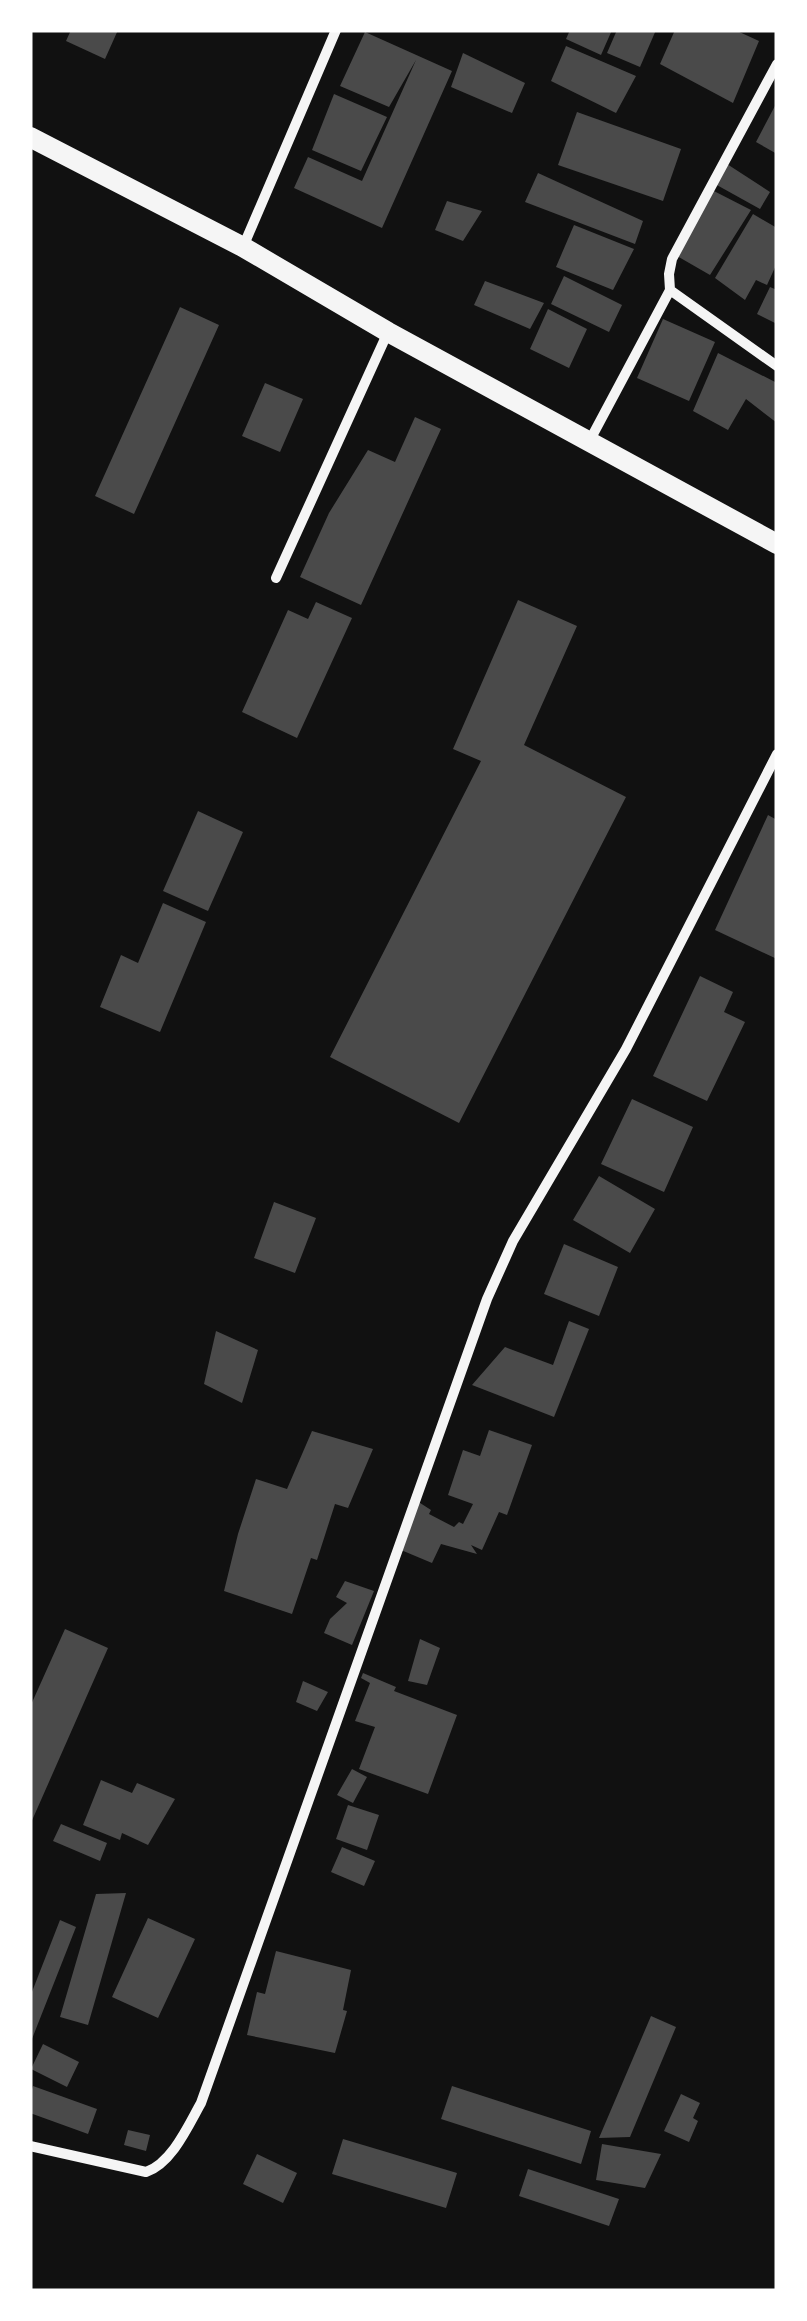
<svg xmlns="http://www.w3.org/2000/svg" width="807" height="2321" viewBox="0 0 807 2321" font-family="'Exo 2',sans-serif">
<style>
.building{fill:#4a4a4a}
.lines{fill:none;stroke-linecap:round;stroke-linejoin:round}
.minor{stroke:#f5f5f5;stroke-width:10}
.secondary{stroke:#f5f5f5;stroke-width:20}
</style>
<rect width="100%" height="100%" fill="#111"/>
<!-- building -->
<path class="building" d="M71 30H118L105 59 66 41Z
M570 30H612L601 55 566 39Z
M617 30H656L640 67 607 53Z
M675 30H735L759 41 733 103 660 64Z
M365 32 452 71 382 228 294 188 308 157 362 181 416 60 389 107 340 86Z
M566 46 636 76 616 113 551 81Z
M463 53 525 83 512 113 451 87Z
M334 94 387 117 361 171 312 150Z
M777 102V154L756 142Z
M577 112 681 149 663 201 558 165Z
M727 164 770 192 760 209 715 184Z
M538 173 643 221 635 244 525 202Z
M710 189 751 210 710 275 677 256Z
M447 201 482 211 463 241 435 230Z
M753 214 777 228V263L767 285 756 280 745 300 715 278Z
M574 225 634 249 613 290 556 267Z
M564 276 622 305 609 332 551 304Z
M485 281 544 303 530 329 474 305Z
M770 287 777 290V324L757 314Z
M180 307 219 325 134 514 95 496Z
M548 309 587 329 569 368 530 349Z
M663 319 715 342 689 401 637 378Z
M718 353 777 383V423L746 399 728 430 693 411Z
M265 383 303 399 280 452 242 436Z
M415 417 441 429 361 605 300 577 329 513 368 450 395 462Z
M518 600 577 626 524 745 626 797 459 1123 330 1057 481 761 453 749Z
M316 602 352 618 297 738 242 712 288 610 308 619Z
M198 811 243 832 208 911 163 891Z
M768 815 777 820V959L715 930Z
M163 903 206 922 160 1032 100 1007 121 955 138 963Z
M700 976 733 992 724 1012 745 1022 707 1101 653 1076Z
M632 1099 693 1127 664 1192 601 1164Z
M599 1176 655 1209 630 1253 573 1220Z
M274 1202 316 1218 295 1273 254 1258Z
M564 1244 618 1267 599 1316 544 1294Z
M569 1321 589 1329 554 1417 472 1385 505 1347 553 1365Z
M216 1331 258 1350 242 1403 204 1384Z
M489 1430 532 1445 507 1515 499 1512 482 1550 471 1545 477 1554 441 1544 432 1563 401 1550 417 1501 431 1510 429 1514 454 1527 459 1522 463 1524 473 1504 448 1495 463 1450 480 1456Z
M312 1431 373 1449 348 1508 335 1504 317 1560 311 1558 292 1614 224 1591 238 1534 256 1479 287 1489Z
M345 1581 374 1591 352 1645 324 1633 330 1619 347 1603 336 1597Z
M65 1629 108 1648 30 1825V1707Z
M420 1639 440 1648 427 1685 408 1681Z
M363 1673 396 1687 394 1691 457 1715 428 1794 359 1769 375 1727 355 1721 370 1683 361 1678Z
M303 1681 328 1692 317 1711 296 1702Z
M352 1769 367 1777 353 1803 337 1795Z
M101 1780 132 1793 137 1783 175 1799 148 1845 122 1833 120 1840 83 1825Z
M348 1805 379 1815 367 1850 336 1839Z
M61 1824 107 1843 100 1861 53 1841Z
M342 1847 375 1861 364 1886 331 1872Z
M126 1893 88 2025 60 2017 96 1894Z
M148 1918 195 1939 158 2018 112 1997Z
M60 1920 76 1927 30 2044V1997Z
M276 1951 351 1970 343 2010 347 2011 335 2053 247 2035 257 1992 265 1994Z
M651 2016 676 2027 630 2137 599 2138Z
M43 2044 79 2062 67 2087 31 2069Z
M33 2086 97 2109 88 2134 30 2113V2095Z
M452 2086 591 2131 581 2164 441 2119Z
M681 2094 700 2103 693 2118 698 2121 689 2142 664 2131Z
M128 2130 150 2135 146 2151 124 2145Z
M343 2139 457 2173 446 2208 332 2174Z
M602 2144 661 2154 645 2188 596 2180Z
M257 2154 297 2173 283 2203 243 2184Z
M528 2169 619 2199 609 2226 519 2196Z"/>
<g class="lines">
<!-- minor -->
<path class="minor" d="M243 247 336 30
M670 290 777 366
M590 440 670 290 669 274 672 259 777 64
M276 578 388 332
M30 2146 146 2172C172 2163 188 2126 201 2103L487 1299 513 1241 626 1049 777 754"/>
<!-- secondary -->
<path class="secondary" d="M30 137 243 247 388 332 777 544"/>
</g>
<!-- border -->
<rect width="807" height="2321" fill="none" stroke="#ffffff" stroke-width="65"/>
</svg>
